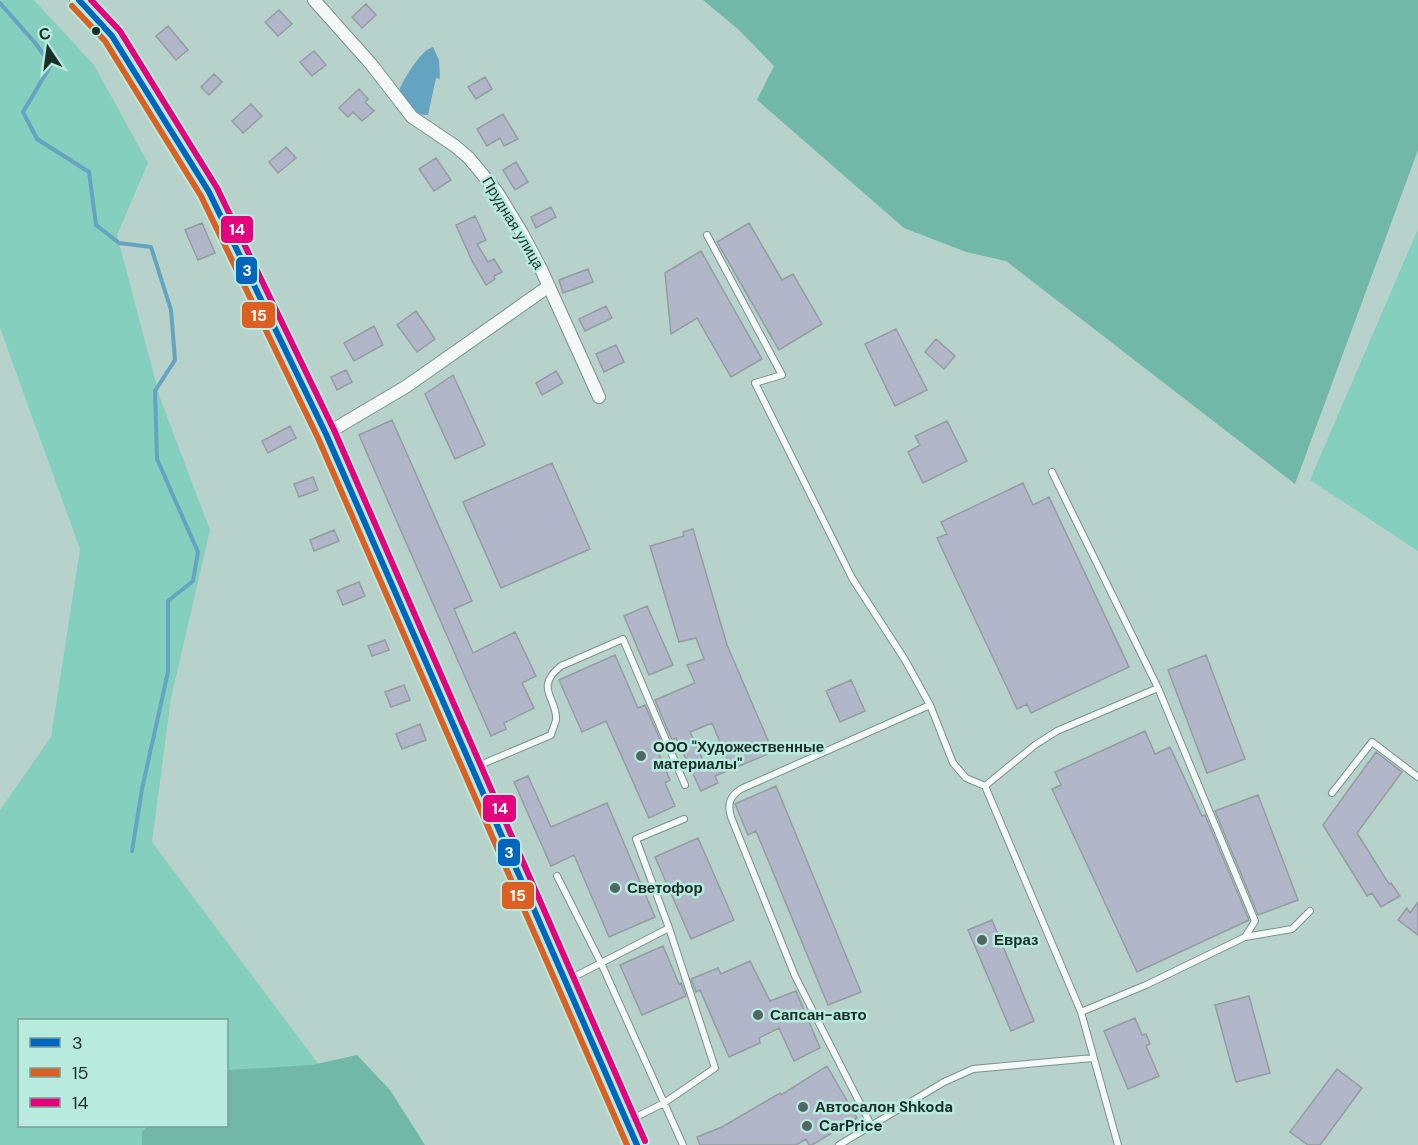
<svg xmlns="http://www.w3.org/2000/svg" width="1418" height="1145" viewBox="0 0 1418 1145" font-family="'DM Sans',sans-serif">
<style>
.green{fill:#85cfbe;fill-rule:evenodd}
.forest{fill:#72b8a9}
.water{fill:#65a4c1}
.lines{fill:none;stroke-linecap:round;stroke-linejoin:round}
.stream{stroke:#65a4c1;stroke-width:4}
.building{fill:#b1b6c9;stroke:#939da1;stroke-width:1.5;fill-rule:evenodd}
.lane-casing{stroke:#7b918b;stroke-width:8}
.street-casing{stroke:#7b918b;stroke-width:14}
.secondary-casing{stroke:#7b918b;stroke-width:20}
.lane{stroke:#f4f8f7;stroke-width:6}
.street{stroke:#f4f8f7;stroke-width:12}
.secondary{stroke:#f4f8f7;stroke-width:18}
.bus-1-casing{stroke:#b8ebdd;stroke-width:10}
.bus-2-casing{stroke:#b8ebdd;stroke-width:10}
.bus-3-casing{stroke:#b8ebdd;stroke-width:10}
.bus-1{stroke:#0065bd;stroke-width:6}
.bus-2{stroke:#dc6023;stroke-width:6}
.bus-3{stroke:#e5007d;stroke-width:6}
.bus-dot{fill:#1a2e29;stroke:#b8ebdd;stroke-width:2}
.poi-dot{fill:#516762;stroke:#b8ebdd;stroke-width:2}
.labels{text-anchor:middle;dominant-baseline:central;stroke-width:5;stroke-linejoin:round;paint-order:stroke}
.street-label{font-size:15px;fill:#1a2e29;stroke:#b8ebdd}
.poi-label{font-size:15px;font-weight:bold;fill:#1a2e29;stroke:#b8ebdd;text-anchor:start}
.line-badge{stroke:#b8ebdd;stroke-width:2}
.badge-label{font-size:16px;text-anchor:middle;font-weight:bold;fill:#fff}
</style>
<rect width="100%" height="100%" fill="#b7d2cb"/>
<!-- green -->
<path class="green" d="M0 0H34L94 65 148 163 117 235 160 398 210 530 171 698 152 842 379 1145H0V810L51 737 80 549 0 328ZM20 1020H226V1126H20Z
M1418 229V551L1310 480Z"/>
<!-- forest -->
<path class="forest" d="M703 0H1418V150L1295 484 1006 261 966 252 904 228 757 100 774 66 739 30Z
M357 1055 390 1090 425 1145H142V1132L148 1126H226L227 1070 312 1065Z"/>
<!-- water -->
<path class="water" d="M433 47 439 60 440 79 436 78 428 115C413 116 407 102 400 92V88C405 77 422 49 433 47Z"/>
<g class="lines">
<!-- stream -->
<path class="stream" d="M0 3 36 44 51 65 23 112 37 139 89 172 96 225 119 243 151 247 171 310 175 360 155 391 157 459 198 552 193 581 168 601V672L142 789 132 851"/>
</g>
<!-- building -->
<path class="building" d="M366 4 376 15 362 28 352 17Z
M279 10 292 24 278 36 265 22Z
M168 26 188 50 176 60 156 36Z
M314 51 326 65 312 76 300 62Z
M214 74 222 82 209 95 201 87Z
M485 77 492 89 476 99 468 87Z
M359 89 368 99 365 102 374 111 362 121 353 112 348 117 339 108Z
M251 104 262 116 243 133 232 121Z
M503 114 518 139 504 146 500 138 487 146 477 129Z
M286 147 296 158 278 173 269 162Z
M436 158 451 180 434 191 419 169Z
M516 162 528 182 515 190 503 170Z
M551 207 556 217 536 228 531 217Z
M475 216 486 240 477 244 488 262 494 259 502 272 494 276 495 279 486 285 472 261 456 225Z
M202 223 215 253 198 260 185 230Z
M749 223 782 280 793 274 822 324 779 350 717 242Z
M701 251 762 359 731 377 697 318 671 334 665 273Z
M588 269 593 282 563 293 559 280Z
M606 306 612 318 585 331 579 319Z
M416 311 435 339 417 352 397 325Z
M374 326 383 345 354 361 344 343Z
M896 329 927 390 895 406 865 344Z
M936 339 955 356 944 369 925 352Z
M616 345 624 362 604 372 596 354Z
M346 370 352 382 337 390 331 377Z
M556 371 563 383 542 395 536 383Z
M453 375 485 445 455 459 425 394Z
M392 420 472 601 454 609 473 653 515 632 536 676 522 683 534 708 504 723 506 729 491 736 359 435Z
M947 421 967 461 923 483 908 452 920 445 915 436Z
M290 426 296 438 268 453 262 441Z
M552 463 590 549 501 588 463 502Z
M313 477 318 490 299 497 294 484Z
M1023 483 1033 505 1049 497 1129 667 1031 713 1027 704 1017 709 937 538 947 534 941 522Z
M693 529 727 645 773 752 715 776 718 783 701 791 676 738 672 740 655 700 695 683 687 665 704 659 696 638 679 642 650 546 684 536 683 532ZM712 723 727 759 707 769 690 732Z
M334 530 339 541 314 551 310 540Z
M359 582 365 596 343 605 337 591Z
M647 606 673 665 649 675 624 616Z
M385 640 389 650 372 656 368 646Z
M615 655 638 708 645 705 662 744 656 747 670 780 665 783 675 806 649 818 606 721 582 732 559 680Z
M1206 655 1245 759 1207 773 1168 670Z
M851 680 865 711 840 722 826 691Z
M404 685 410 700 391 707 385 692Z
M420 724 426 740 402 749 396 734Z
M1145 731 1155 754 1170 747 1202 816 1205 815 1249 920 1137 972 1052 789 1061 785 1055 772Z
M1376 752 1402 772 1357 833 1389 884 1391 883 1400 896 1381 907 1372 893 1367 896 1323 825Z
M528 776 551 827 607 803 655 917 609 937 574 855 551 866 514 782Z
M776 786 861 992 828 1005 756 831 748 835 735 804Z
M1258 795 1298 900 1258 915 1215 811Z
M698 838 734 920 691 939 655 857Z
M1418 902V935L1398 920 1407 908 1410 913Z
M992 920 1034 1021 1011 1031 968 930Z
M663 946 679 984 681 983 686 996 642 1015 620 965Z
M750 961 770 1001 796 991 820 1048 794 1061 779 1028 759 1038 760 1043 729 1057 700 990 696 992 691 979 718 968 721 974Z
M1249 996 1270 1073 1236 1082 1215 1005Z
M1135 1018 1142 1035 1146 1034 1150 1044 1146 1046 1159 1076 1128 1089 1104 1031Z
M827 1066 857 1118 812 1145H809L806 1139 796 1145H700L697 1137 722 1127 780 1093 781 1095Z
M1337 1069 1362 1088 1320 1145H1308L1290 1132Z"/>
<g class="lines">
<!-- lane casing -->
<g class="lane-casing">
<path id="lane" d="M707 235 782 375 755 383 852 578 905 660 930 705 953 763 966 778 985 786 1081 1012
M1052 472 1158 688 1255 921 1245 937
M473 768 551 735C552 730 555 725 556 720 558 699 533 688 561 666L623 639 685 785
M985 786 1035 745 1057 731 1158 688
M1332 793 1372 742 1418 777
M557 876 601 963 683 1145
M566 981 669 928 636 839 684 819
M630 1120 664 1103 715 1068 669 928
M871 1125 795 976 731 817C727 804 730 796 741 789L930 705
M839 1145 944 1082 973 1069 1093 1058
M1118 1145 1081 1012 1146 985 1245 937 1292 929 1310 911"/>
</g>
<!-- street casing -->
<g class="street-casing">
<path id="street" d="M314 0 371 64 412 117 455 146 469 158 497 192 522 233 541 269 599 397
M326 434 407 386 549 286"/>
</g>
<!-- secondary casing -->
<g class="secondary-casing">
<path id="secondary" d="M79 0 112 36 209 192 326 434 637 1145"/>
</g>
<!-- lane -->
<use href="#lane" class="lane"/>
<!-- street -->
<use href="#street" class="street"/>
<!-- secondary -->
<use href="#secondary" class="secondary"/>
<!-- bus-1 casing -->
<g class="bus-1-casing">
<path id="bus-1" d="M79 0 112 36 209 192 326 434 637 1145"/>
</g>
<!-- bus-2 casing -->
<g class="bus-2-casing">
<path id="bus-2" d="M72 6 105 41 201 196 318 438 627 1145"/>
</g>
<!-- bus-3 casing -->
<g class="bus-3-casing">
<path id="bus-3" d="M91 0 120 31 217 188 334 430 645 1141"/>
</g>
<!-- bus-1 -->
<use href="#bus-1" class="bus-1"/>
<!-- bus-2 -->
<use href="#bus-2" class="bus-2"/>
<!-- bus-3 -->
<use href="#bus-3" class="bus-3"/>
</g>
<!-- markers -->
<circle class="bus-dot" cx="96" cy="31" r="5"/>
<g class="poi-dot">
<circle cx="641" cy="756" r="6"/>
<circle cx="615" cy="888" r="6"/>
<circle cx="982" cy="940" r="6"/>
<circle cx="758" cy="1015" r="6"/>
<circle cx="803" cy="1107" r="6"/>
<circle cx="807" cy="1126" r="6"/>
</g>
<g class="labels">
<!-- street labels -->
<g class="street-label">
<text transform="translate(513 223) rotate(59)">Прудная улица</text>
</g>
<!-- poi labels -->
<g class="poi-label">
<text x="653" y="747">ООО "Художественные<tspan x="653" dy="17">материалы"</tspan></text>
<text x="627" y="888">Светофор</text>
<text x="994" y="940">Евраз</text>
<text x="770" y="1015">Сапсан-авто</text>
<text x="815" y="1107">Автосалон Shkoda</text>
<text x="819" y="1126">CarPrice</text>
</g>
</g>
<g class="line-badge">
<rect x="220" y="215" width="34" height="29" rx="6" fill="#e5007d"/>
<rect x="235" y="256" width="23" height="29" rx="6" fill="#0065bd"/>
<rect x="241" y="301" width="35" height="28" rx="6" fill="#dc6023"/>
<rect x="482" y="794" width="35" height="29" rx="6" fill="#e5007d"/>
<rect x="497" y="838" width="24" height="29" rx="6" fill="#0065bd"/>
<rect x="501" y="881" width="34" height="29" rx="6" fill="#dc6023"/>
</g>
<g class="badge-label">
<text x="237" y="235">14</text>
<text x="247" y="276">3</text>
<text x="259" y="321">15</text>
<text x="500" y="814">14</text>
<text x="509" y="858">3</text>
<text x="518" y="901">15</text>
</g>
<!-- legend -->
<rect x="18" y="1019" width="210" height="108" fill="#b8ebdd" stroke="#799f95" stroke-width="1.5"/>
<rect x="30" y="1038" width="30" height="9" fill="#0065bd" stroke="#799f95" stroke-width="1.5"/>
<text x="72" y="1049" font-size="18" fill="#1a2e29">3</text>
<rect x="30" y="1068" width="30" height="9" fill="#dc6023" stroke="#799f95" stroke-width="1.5"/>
<text x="72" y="1079" font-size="18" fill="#1a2e29">15</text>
<rect x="30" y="1098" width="30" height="9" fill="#e5007d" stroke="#799f95" stroke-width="1.5"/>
<text x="72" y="1109" font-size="18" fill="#1a2e29">14</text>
<!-- north arrow -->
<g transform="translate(48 48) rotate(347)" stroke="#b8ebdd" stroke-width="4.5" paint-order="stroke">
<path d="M0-4.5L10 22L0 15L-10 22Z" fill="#1a2e29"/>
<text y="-9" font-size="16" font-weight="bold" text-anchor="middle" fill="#1a2e29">С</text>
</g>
</svg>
